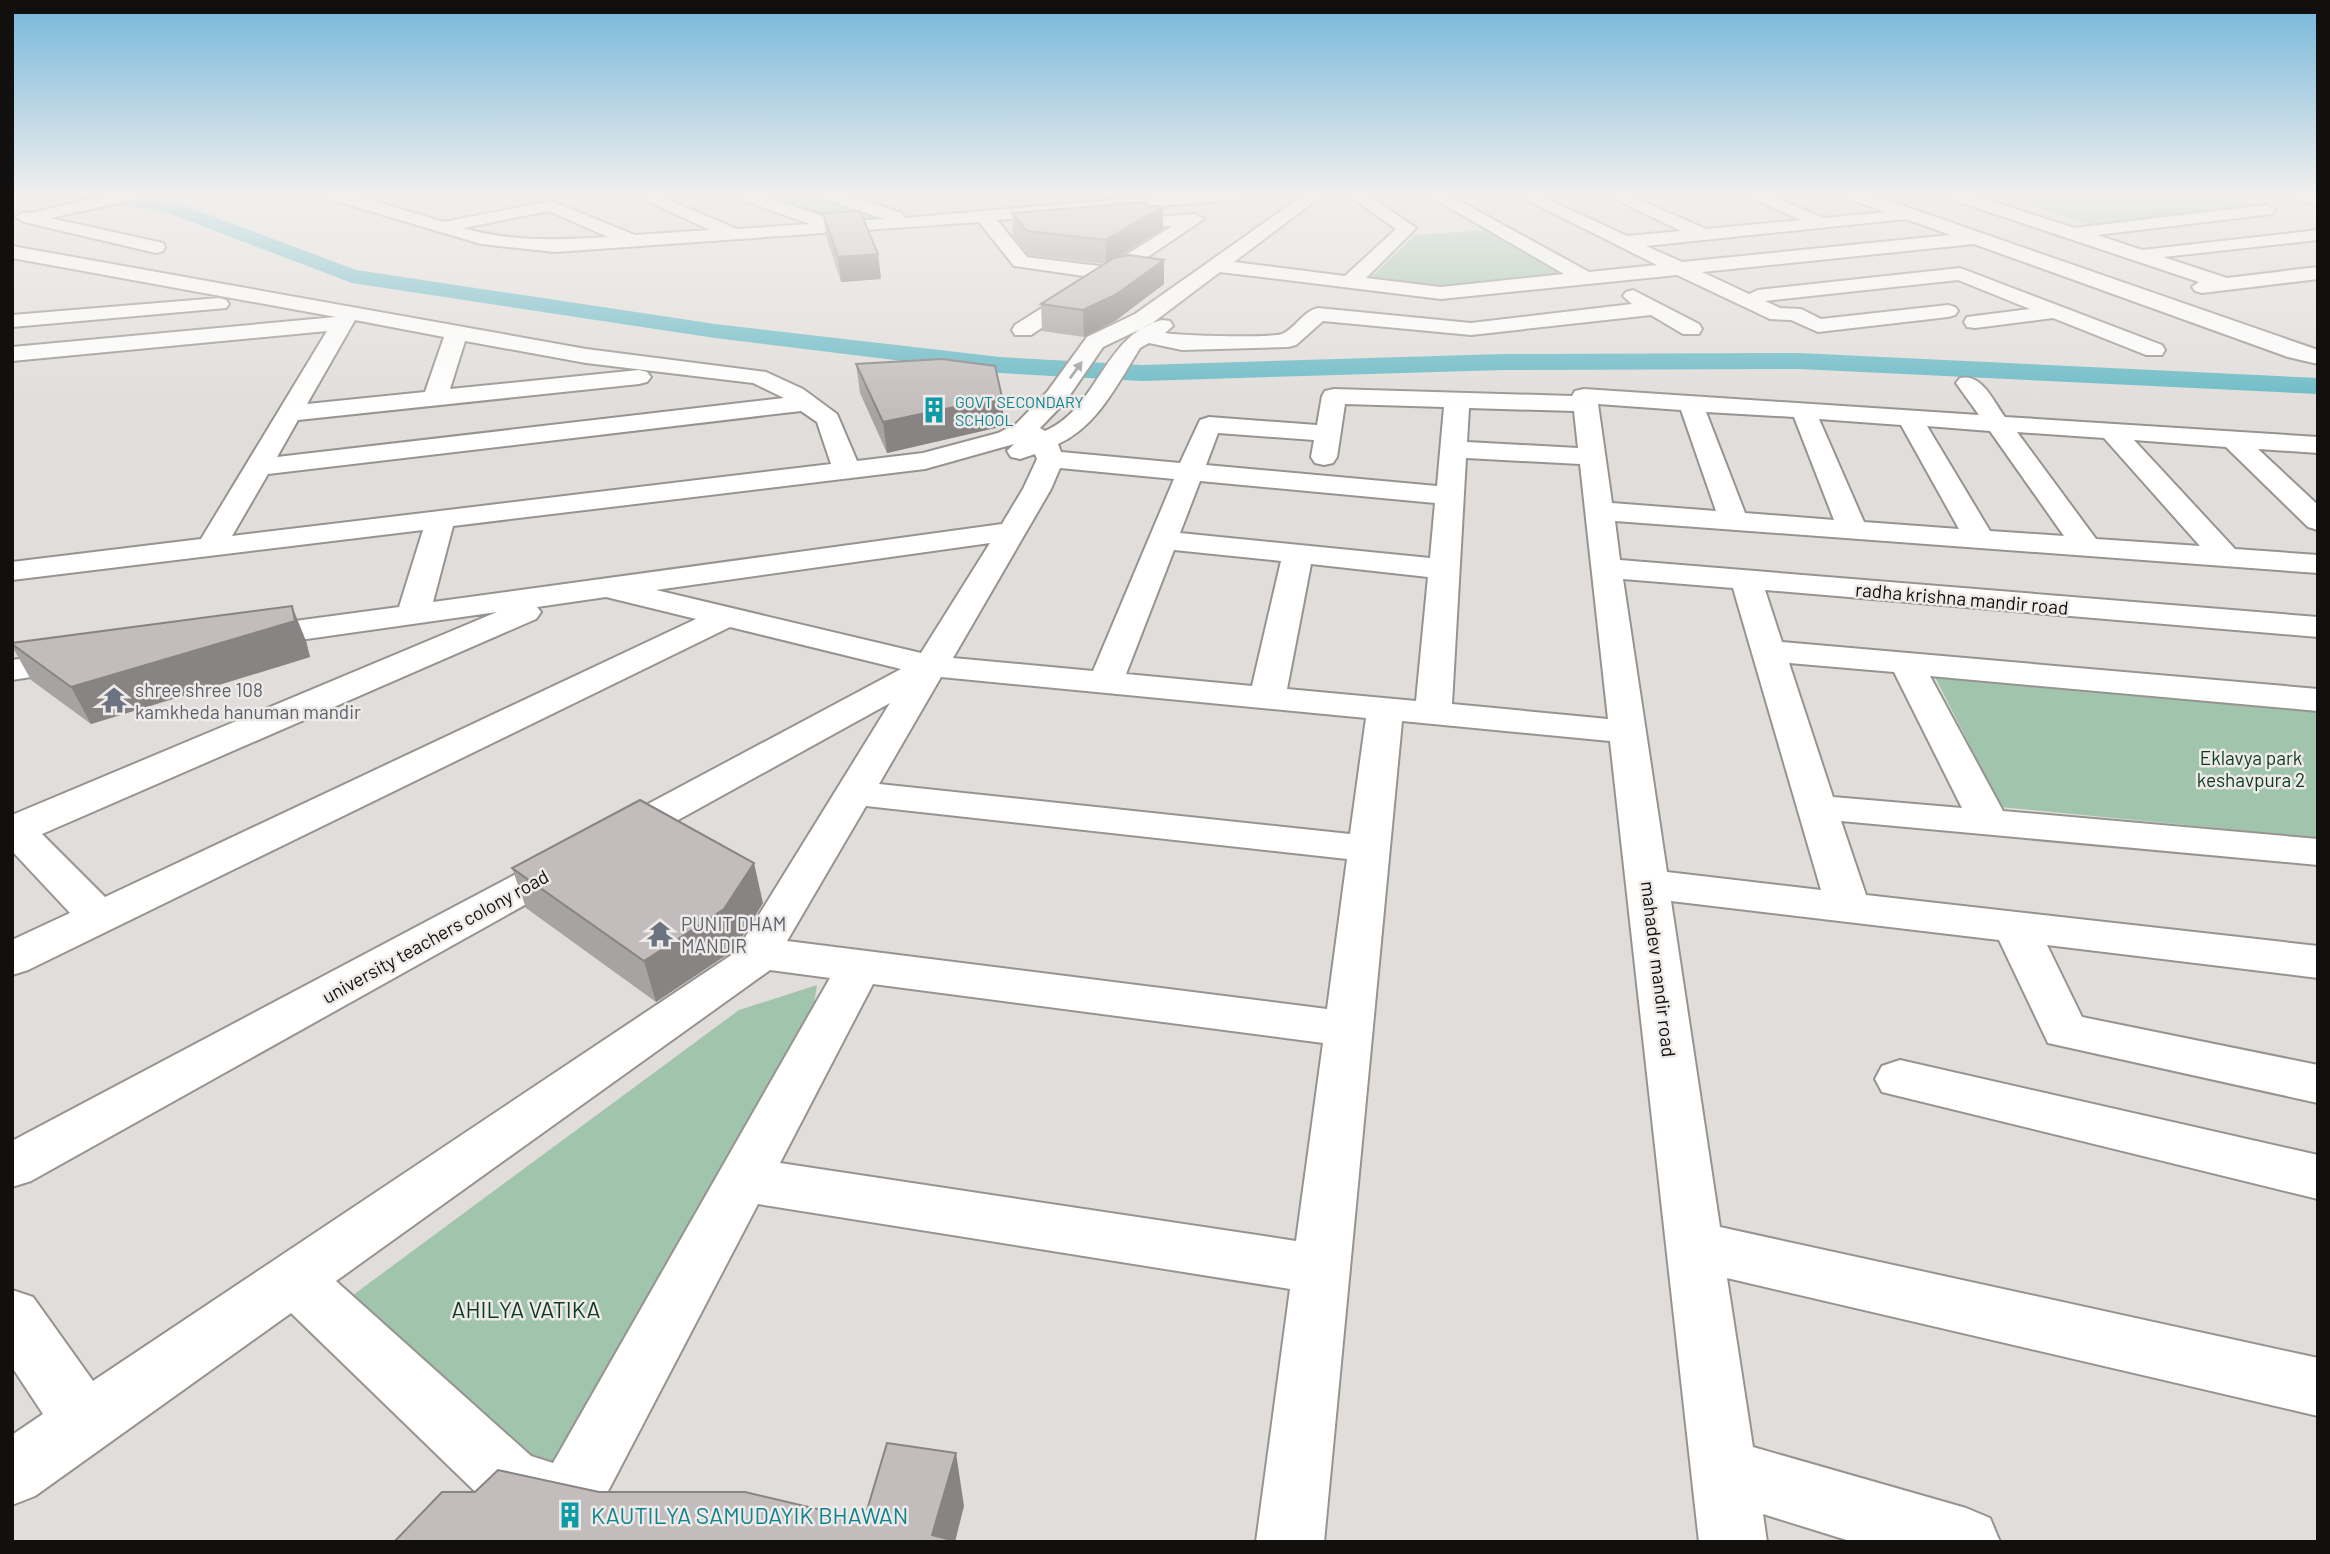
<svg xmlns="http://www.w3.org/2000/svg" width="2330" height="1554" viewBox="0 0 2330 1554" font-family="Barlow,sans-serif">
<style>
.green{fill:#a1c4ac}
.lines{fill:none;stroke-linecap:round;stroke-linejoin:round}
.canal{fill:#67b9c5;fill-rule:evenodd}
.minor-casing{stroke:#979490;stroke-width:4}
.minor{fill:#fff;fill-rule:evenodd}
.wall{fill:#a7a3a2}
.shaded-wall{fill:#888484}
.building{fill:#c2bdbc;stroke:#888484;stroke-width:2}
.oneway{fill:#a09f9f}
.labels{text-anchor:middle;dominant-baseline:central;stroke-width:5;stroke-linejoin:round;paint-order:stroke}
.far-culture-label{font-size:16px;fill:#0d838f;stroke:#eeeae7;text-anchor:start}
.street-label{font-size:19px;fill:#11100f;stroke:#eeeae7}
.worship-label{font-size:19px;fill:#5b616d;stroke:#eeeae7;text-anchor:start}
.park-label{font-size:19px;fill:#0c3b22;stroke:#eeeae7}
.near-park-label{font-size:23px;fill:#0c3b22;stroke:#eeeae7}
.near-culture-label{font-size:23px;fill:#0d838f;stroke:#eeeae7;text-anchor:start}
</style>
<rect width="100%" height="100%" fill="#e1ddda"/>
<!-- green -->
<path class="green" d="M780 194H815L888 219 836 223 765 197Z
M1996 194H2201L2254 209 2094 226Z
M1487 230 1564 274 1440 287 1370 278 1415 235Z
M1935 677 2318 710V838L2001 807Z
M817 985 811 1023 566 1477 523 1469 353 1295 739 1010Z"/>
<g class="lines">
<!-- canal -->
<path class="canal" d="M88 194H129L180 204 356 270 715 324 1000 357 1142 365 1503 354 1799 353 2318 378V394L1799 369 1503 370 1142 381 1000 373 715 338 352 283 168 213 97 200Z"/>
<!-- minor casing -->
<g class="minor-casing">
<path id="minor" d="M111 194H143L141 198 50 218 163 243 165 247 163 251 156 253 24 222 15 217 24 212 31 213Z
M324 194H350L444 222 551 201 635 235 710 230 632 194H655L737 229 810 224 745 201 743 197 745 194H774L770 198 828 218 831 222 884 219 822 198 820 194H845L902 213 904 218 1181 194H1251L1243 199 997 220 1027 257 1107 267 1172 226H1149L1146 222 1149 218 1195 214 1204 219 1127 271 1130 275 1127 279 1114 280 1031 335H1015L1012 330 1015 325 1091 277 1014 266 979 222 555 252 481 244 326 198ZM549 211 608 237C560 240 510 242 463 228Z
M1305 194H1324L1234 262 1345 276 1396 229 1347 194H1367L1416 228 1366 278 1441 287 1564 274 1426 194H1447L1589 272 1657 265 1515 194H1537L1627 236 1681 231 1604 194H1626L1706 229 1801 220 1742 194H1766L1824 218 1886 212 1846 198 1844 194H1869L2318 350V364L2288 357 1974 244 1702 272 1749 294 1758 290 1960 268 2162 345 2165 350 2162 355H2146L2053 318 1975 328 1967 327 1964 322 1967 317 2030 309 1958 280 1765 301 1780 308 1801 309 1821 319 1948 305 1955 307 1958 311 1955 315 1948 317 1818 332 1791 320 1770 319 1677 275 1441 299 1220 272 1151 324 1103 347 1065 402 1040 428 1045 431C1098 409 1104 334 1162 320L1170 321 1173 326 1165 333C1181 336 1270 338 1282 334 1296 328 1303 311 1318 308L1471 323 1632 304 1623 296 1626 292 1633 290 1699 324 1702 329 1699 334H1683L1651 315 1471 335 1323 321 1296 345 1288 347 1182 350 1149 343 1140 348C1118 383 1097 427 1058 444L1061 452 1180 463 1200 420 1209 417 1317 425 1322 396 1325 391 1334 389 1572 396 1575 391 1584 389 1979 415 1956 383 1960 378C1982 373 1993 401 2005 417L2318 437V453L2258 449 2318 505V530L2308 527 2226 447 2134 440 2235 549 2318 555V573L1615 521 1620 560 2318 617V637L1765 590 1782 642 2318 689V711L1930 676 2003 811 2318 839V865L1841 821 1866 895 2318 946V978L2047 945 2082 1017 2318 1065V1103L2048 1043 1999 940 1671 901 1720 1227 2318 1358V1416L1727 1278 1753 1447 1966 1508 1990 1518 2000 1542H1853L1763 1514 1767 1542H1699L1610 741 1402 721 1324 1542H1256L1290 1289 758 1204 593 1520 570 1530 549 1521C532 1528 508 1514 492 1508L291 1313 35 1496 12 1505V1435L43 1414 12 1367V1290L33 1297 93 1381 736 952 890 703 631 846 617 850 603 846 597 837 603 828 901 669 730 627 28 970 12 975V940L70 913 12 851V815L497 612 250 647 238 644 233 637 238 630 250 627 399 607 423 530 12 580V562L201 539 327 331 12 361V347L336 317 12 258V246L586 349 766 372 803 389 837 414 857 461 923 453 998 433 1016 424 1047 392 1087 337 1135 314ZM1906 219 1951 235 1682 262 1646 246ZM355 320 444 337 425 392 307 404ZM465 341 586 363 753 383 784 398 277 457 298 420 639 384 647 382 651 377 647 372 639 370 450 389ZM1345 404 1444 407 1437 486 1206 465 1218 433 1314 440 1311 457 1315 463 1324 465 1333 463 1337 457ZM1598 404 1681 410 1716 511 1612 503ZM1469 408 1574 411 1578 448 1467 442ZM801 411 817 422 831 464 232 536 268 474ZM1706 412 1794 417 1834 520 1745 513ZM1819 419 1901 425 1959 529 1864 522ZM1927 426 1990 431 2064 536 1990 531ZM2017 432 2104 438 2200 546 2096 539ZM1014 444 1007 451 1011 457 1020 459 1035 454 1037 459 1023 489 1002 524 433 602 453 526 925 469ZM1466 458 1580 464 1608 719 1452 704ZM1060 468 1174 479 1093 671 953 658 1051 489ZM1200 481 1435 503 1430 558 1180 533ZM990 543 921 653 656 590ZM1174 550 1281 561 1252 686 1126 674ZM1311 564 1428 577 1416 701 1287 689ZM1623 579 1733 588 1821 890 1667 872ZM606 597 696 619 105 897 42 834 536 619 541 612 537 607ZM1789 663 1894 672 1962 808 1833 797ZM941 677 1366 718 1350 834 879 784ZM866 806 1347 859 1327 1009 787 941ZM770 970 830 978 553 1463 531 1456 336 1281ZM873 984 1323 1043 1296 1241 780 1163Z
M1945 194H1970L2074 228 2266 205 2275 210 2272 214 2097 235 2142 250 2318 230V240L2163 257 2227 278 2318 267V279L2202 293 2195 291 2192 287 2199 282 1947 198Z
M2289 194 2318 195V205L2291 198Z
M219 298 226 300 229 304 226 308 12 327V315Z
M76 651 88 654 93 661 88 668 12 680V660Z
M567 851 582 855 588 864 582 873 31 1181 12 1187V1141L552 855Z
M1900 1060 2318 1155V1199L1882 1092 1875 1079 1882 1066Z"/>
</g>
<!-- minor -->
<use href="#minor" class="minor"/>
</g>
<!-- wall -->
<path class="wall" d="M823 213 878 254 881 279 841 282 826 236Z
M1012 213 1163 229 1117 258 1164 284 1115 321 1084 337 1042 331 1041 304 1105 264 1028 255 1013 236Z
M856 364 1004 426 887 453 860 393Z
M306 641 310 657 91 724 31 680 12 646V643Z
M512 868 763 903 734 950 656 1002 526 908Z"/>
<!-- shaded-wall -->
<path class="shaded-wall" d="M1163 206V229L1106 264V240Z
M878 254 881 279 841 282 838 257Z
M1164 260V284L1115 321 1084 337 1083 310Z
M1002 397 1004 426 887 453 883 422Z
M292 606 306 641 310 657 91 724 71 687Z
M754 863 763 903 734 950 656 1002 644 961Z
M956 1453 964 1506 955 1542 932 1535Z"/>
<!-- building -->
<path class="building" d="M1144 202 1149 206H1163L1106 240 1027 231 1012 213Z
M860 211 878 254 838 257 823 213Z
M1129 255 1164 260 1115 295 1083 310 1041 304 1114 258Z
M942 359 995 366 1002 397 883 422 856 364Z
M292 606 295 621 71 687 12 644V643Z
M640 800 754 863 724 909 644 961 512 868Z
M887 1443 956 1453 932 1535 959 1542H394L442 1492H475L498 1470 599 1492H745L864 1520Z"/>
<!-- one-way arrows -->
<defs><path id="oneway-solid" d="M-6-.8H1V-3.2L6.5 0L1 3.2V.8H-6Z" transform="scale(1.75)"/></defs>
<use class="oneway" href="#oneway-solid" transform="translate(1076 370) rotate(-54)"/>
<!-- sky -->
<linearGradient id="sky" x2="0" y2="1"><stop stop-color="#74b6da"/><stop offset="0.47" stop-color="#f2f0ee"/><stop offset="1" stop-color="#f2f0ee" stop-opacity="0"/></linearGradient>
<rect width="2330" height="412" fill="url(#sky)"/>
<!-- icons -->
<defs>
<g id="building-bare" transform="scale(2.1)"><path d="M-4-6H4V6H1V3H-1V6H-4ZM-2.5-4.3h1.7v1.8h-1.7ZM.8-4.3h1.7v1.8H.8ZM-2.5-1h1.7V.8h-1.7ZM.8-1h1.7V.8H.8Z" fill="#0f9aa8" stroke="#eeeae7" stroke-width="2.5" paint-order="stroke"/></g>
<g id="temple-bare" transform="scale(2.1)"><path d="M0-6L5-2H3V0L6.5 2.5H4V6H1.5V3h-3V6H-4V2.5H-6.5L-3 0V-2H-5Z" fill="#6b7280" stroke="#eeeae7" stroke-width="2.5" paint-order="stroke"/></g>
</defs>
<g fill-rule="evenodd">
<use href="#building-bare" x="934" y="410"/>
<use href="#temple-bare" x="114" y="700"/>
<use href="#temple-bare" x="660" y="934"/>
<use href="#building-bare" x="570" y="1515"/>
</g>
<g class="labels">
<!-- far-culture labels -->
<g class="far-culture-label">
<text x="955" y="401">GOVT SECONDARY<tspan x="955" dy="18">SCHOOL</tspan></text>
</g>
<!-- street labels -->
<g class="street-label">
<text transform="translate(1962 598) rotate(5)">radha krishna mandir road</text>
<text transform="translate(435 936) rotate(-29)">university teachers colony road</text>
<text transform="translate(1659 969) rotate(83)">mahadev mandir road</text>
</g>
<!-- worship labels -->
<g class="worship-label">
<text x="135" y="689">shree shree 108<tspan x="135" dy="22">kamkheda hanuman mandir</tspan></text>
<text x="681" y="923">PUNIT DHAM<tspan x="681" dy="22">MANDIR</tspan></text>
</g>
<!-- park labels -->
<g class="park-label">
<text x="2251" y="757">Eklavya park<tspan x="2251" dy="22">keshavpura 2</tspan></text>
</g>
<!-- near-park labels -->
<g class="near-park-label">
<text x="526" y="1309">AHILYA VATIKA</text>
</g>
<!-- near-culture labels -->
<g class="near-culture-label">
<text x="591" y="1515">KAUTILYA SAMUDAYIK BHAWAN</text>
</g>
</g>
<!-- border -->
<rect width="2330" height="1554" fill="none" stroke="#11100f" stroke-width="28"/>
</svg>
